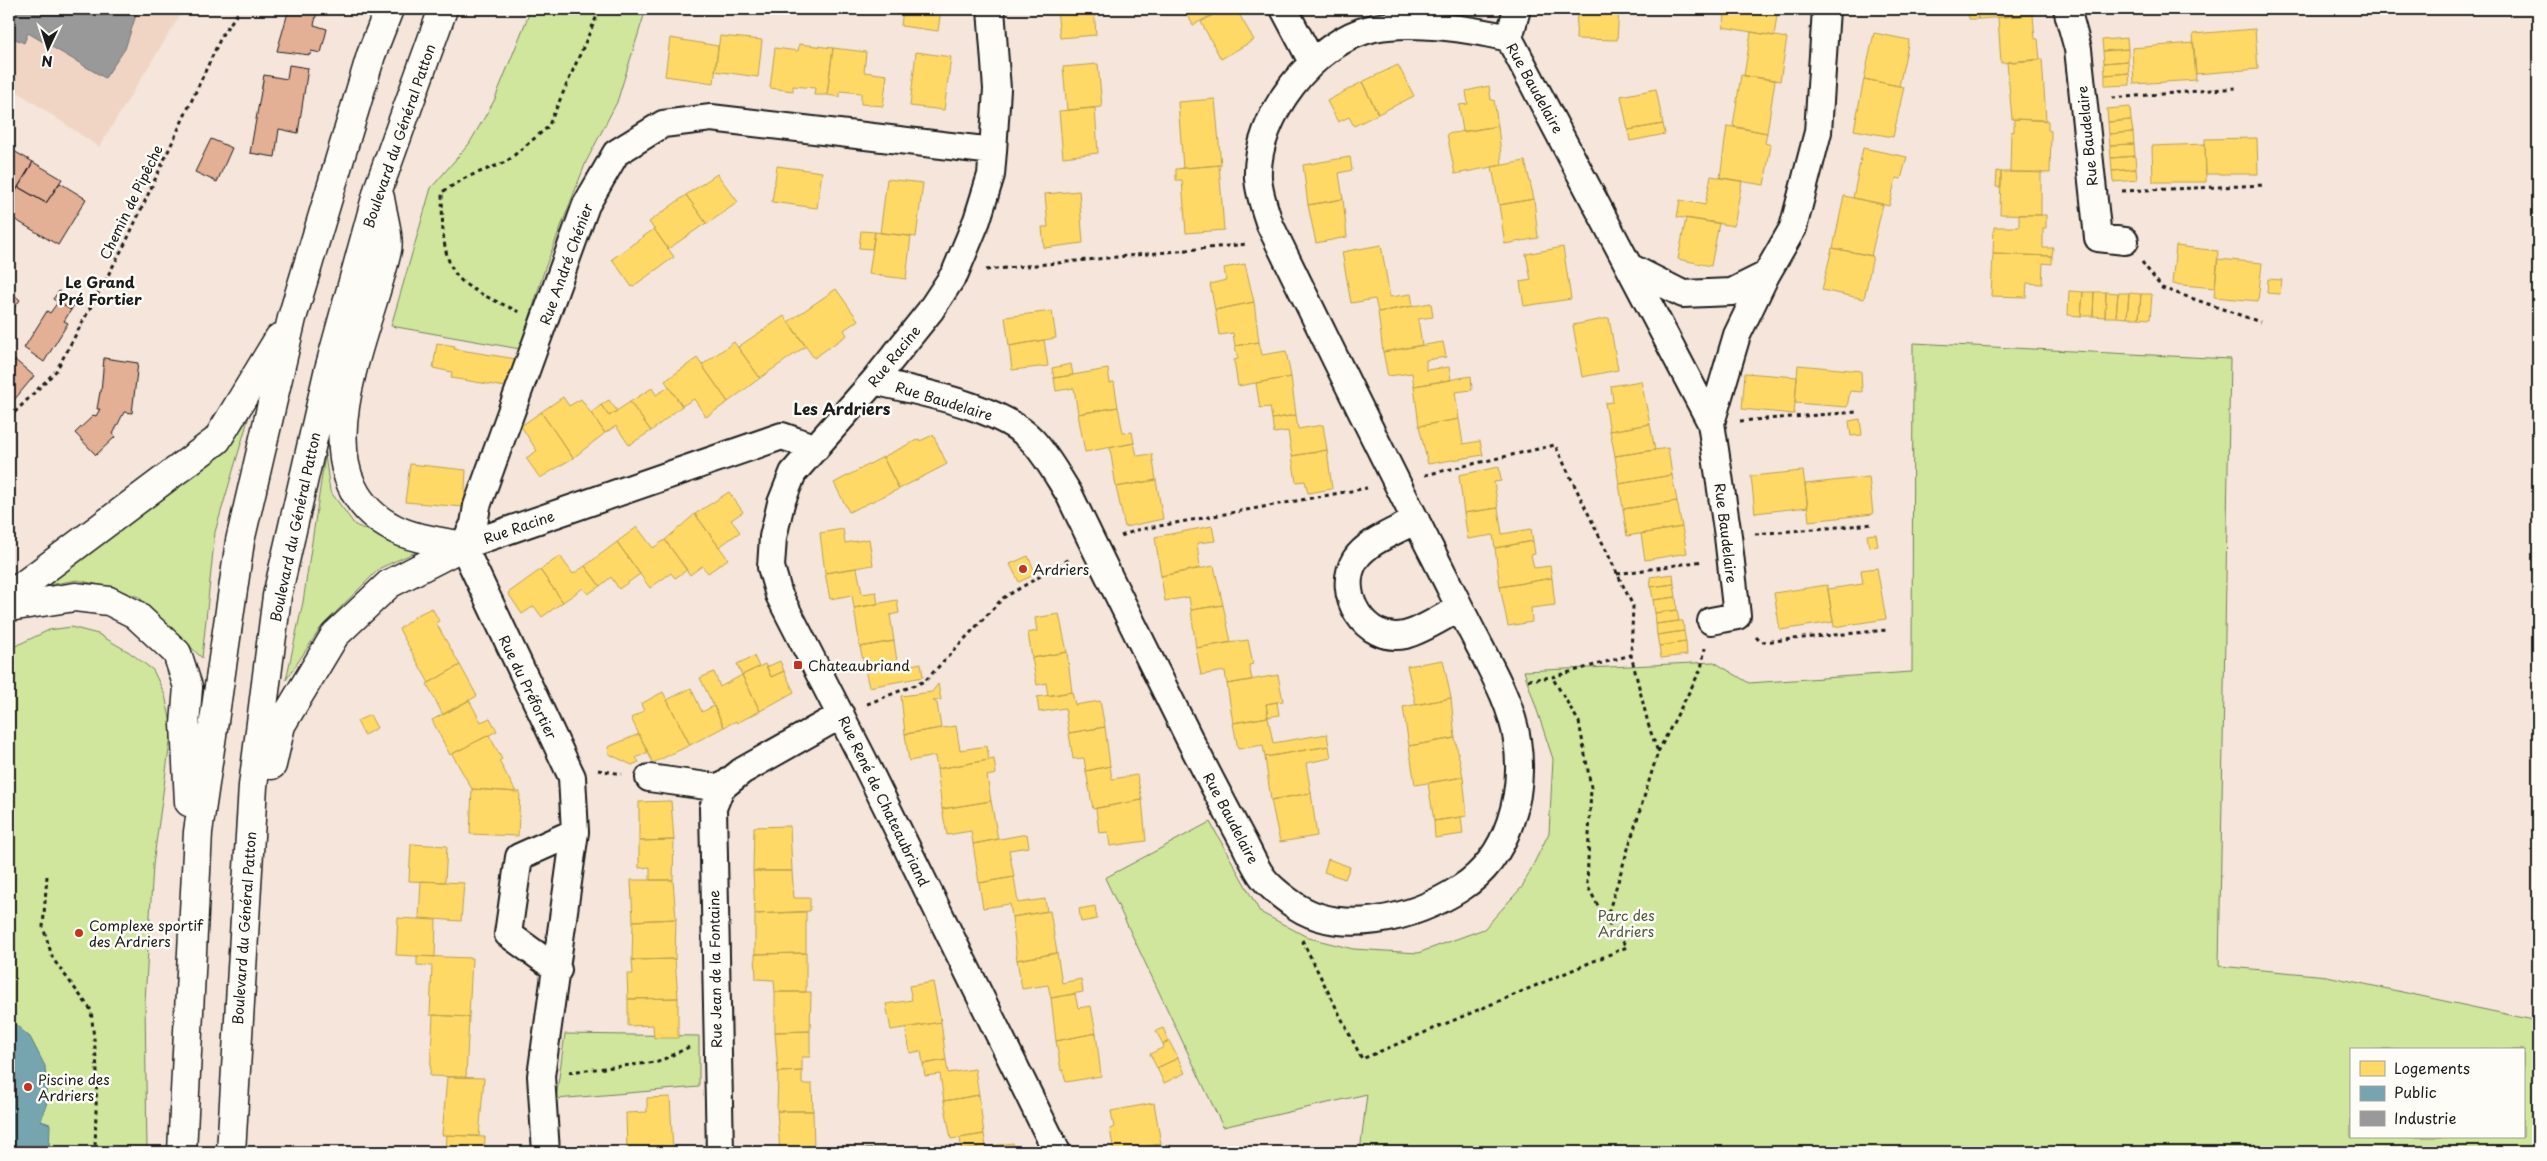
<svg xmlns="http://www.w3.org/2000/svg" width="2547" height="1161" viewBox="0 0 2547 1161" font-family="'Playpen Sans',sans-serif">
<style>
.built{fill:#f0d5c5}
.green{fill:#cfe69c;stroke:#76815c;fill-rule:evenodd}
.homes{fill:#ffd966;stroke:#bba050}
.public{fill:#76a5af;stroke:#5b7c83}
.industry{fill:#999;stroke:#747474}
.building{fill:#e3af95;stroke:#1c1c1c}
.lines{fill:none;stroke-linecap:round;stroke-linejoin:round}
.street-casing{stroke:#1c1c1c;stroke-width:30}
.highway-casing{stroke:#1c1c1c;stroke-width:31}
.path{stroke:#1c1c1c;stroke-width:3;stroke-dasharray:4 4;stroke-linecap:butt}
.street{stroke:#fdfcf7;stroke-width:26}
.highway{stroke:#fdfcf7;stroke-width:28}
.poi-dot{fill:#c8321e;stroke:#fdfcf7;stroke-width:2}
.labels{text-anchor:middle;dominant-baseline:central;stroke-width:5;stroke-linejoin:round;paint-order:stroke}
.street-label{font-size:14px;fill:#1c1c1c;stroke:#fdfcf7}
.poi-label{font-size:14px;fill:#1c1c1c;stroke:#fdfcf7;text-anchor:start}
.park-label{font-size:14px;fill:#525942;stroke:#fdfcf7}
.neighbourhood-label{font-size:15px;font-weight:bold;fill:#1c1c1c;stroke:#fdfcf7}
.quarter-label{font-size:16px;font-weight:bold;fill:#1c1c1c;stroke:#fdfcf7}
</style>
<rect width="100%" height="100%" fill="#f5e5da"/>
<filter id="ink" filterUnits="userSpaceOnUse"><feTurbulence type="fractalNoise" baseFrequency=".02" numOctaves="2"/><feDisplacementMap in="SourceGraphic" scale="10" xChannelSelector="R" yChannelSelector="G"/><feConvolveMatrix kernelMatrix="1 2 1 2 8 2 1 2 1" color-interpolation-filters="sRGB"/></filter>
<g filter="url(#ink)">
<!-- built -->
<path class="built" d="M9 9H184L99 147 9 86Z"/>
<!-- green -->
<path class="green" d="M531 9H646L617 102 586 162 545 268 520 349 391 326 431 188 469 144 494 101Z
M1913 343 2230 359 2219 966 2327 976 2538 1021V1152H1360L1367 1094 1223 1127 1105 878 1210 822 1260 912 1309 938 1353 949 1418 953 1484 929 1522 887 1549 833 1553 759 1524 671 1714 662 1749 683 1912 672ZM2351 1050H2523V1137H2351Z
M250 413 215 532 202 658 139 597 109 587 77 580 43 586 228 447Z
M325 455 330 491 355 525 418 551 380 568 322 626 286 680 303 602Z
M71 627 98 634 129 652 153 670 165 695 172 728 153 865 145 1001 147 1152H9V649L49 630Z
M565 1034 699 1036V1087L556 1099Z
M941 1145V1152H799Z"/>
<!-- homes -->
<path class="homes" d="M903 9H941L938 31 901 26Z
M1057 9H1094L1096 35 1060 38Z
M1184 9H1223L1193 25Z
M1223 9H1236L1254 40 1221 59 1201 22Z
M1577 9H1619L1617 40 1576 39Z
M1726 9H1778L1774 36 1723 27Z
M1968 9H1977L1978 19H1969Z
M1977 9H2032L2033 15 1978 19Z
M2033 15 2035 39H2038L2040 60 2001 63 1998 17Z
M2255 29 2258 69 2196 74 2193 34Z
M1751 32 1787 38 1780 81 1744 76Z
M1874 33 1909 40 1899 86 1864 79Z
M720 36 762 40 758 77 715 71Z
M670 38 718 46 714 83 665 76Z
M2127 38 2128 49 2103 51 2102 40Z
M2193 43 2196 80 2134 84 2132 48Z
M799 44 833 48 827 95H814L815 88 793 86V91L770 88 775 48 798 51Z
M833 48 866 52 864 72 887 75 883 106 861 104V93L840 91V97L827 95Z
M2128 49V61L2104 63 2103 51Z
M916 52 951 57 944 110 910 106Z
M2042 59 2046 120 2012 119 2007 62Z
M2128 61 2129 73 2105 75 2104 63Z
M1098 64 1102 107 1067 110 1063 67Z
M1398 65 1414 96 1378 114 1362 82Z
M2129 73 2130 85 2105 86V75Z
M1741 75 1775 80 1767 133 1733 126Z
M1864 79 1904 87 1893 137 1854 130Z
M1362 82 1378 114 1354 126 1349 117 1338 122 1327 101Z
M1489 86 1491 100H1494L1498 126 1463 132 1459 105 1468 104 1466 91Z
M1656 89 1663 124 1628 130 1621 96Z
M1215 99 1221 165 1183 168 1178 102Z
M2130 107 2131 120 2108 122 2107 109Z
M1095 108 1098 153 1063 157 1059 111Z
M2014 119 2048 121V130L2051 131 2050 173 2010 172 2011 131 2014 132Z
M2131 120 2133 132 2109 134 2108 122Z
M1663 124 1665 134 1630 141 1628 130Z
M1498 126 1502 165 1455 174 1447 134Z
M1727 126 1767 133 1765 143 1771 145 1764 185 1720 178Z
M2133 132 2134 144 2110 145 2109 134Z
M2257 138 2258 174H2206L2205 139Z
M2134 144 2135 156 2111 158 2110 145Z
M2205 144 2206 182H2153L2152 146Z
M1863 148 1907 157 1901 179 1896 178 1889 206 1853 198Z
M2135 156 2136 169 2112 171 2111 158Z
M1350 157 1352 170 1339 173 1343 199 1308 205 1303 165Z
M1525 161 1534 199 1499 205 1492 167Z
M1219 165 1224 230 1186 233 1182 180H1176V169Z
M777 166 822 172 817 208 772 202Z
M2136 169 2137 180 2113 182 2112 171Z
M1997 171 2001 172V187H1996Z
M2001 172H2041V215L2000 214Z
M717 174 738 202 707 224 686 195Z
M1711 176 1742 181 1734 226 1677 217 1680 200 1705 205Z
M887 179 923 183 916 237 880 233Z
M1079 191 1083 243 1044 248 1042 227H1048L1045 194Z
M686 195 706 223 668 249 649 222Z
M1844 196 1883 204 1871 256 1833 248Z
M1343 199 1347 237 1316 243 1308 205Z
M1534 199 1538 238 1505 244 1499 205Z
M2019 215H2046V228H2043V248H2053L2052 256 1993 254 1994 227H2019Z
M1686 218 1719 223 1711 266 1678 259Z
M654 229 674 257 632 287 612 259Z
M861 231 875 232 872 249 859 248Z
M875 232 911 236 906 279 869 274Z
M1381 245 1390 297 1411 294 1413 306 1378 312 1375 299 1351 303 1342 252Z
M2176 246 2218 251 2215 288 2172 284Z
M1563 247 1571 299 1524 306 1520 282 1531 280 1526 254Z
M1832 248 1873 256 1864 299 1822 290Z
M1993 254 2052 256V264L2043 263 2042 284 2027 283 2026 297 1991 296Z
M2218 259 2262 263 2258 301 2214 297Z
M1245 264 1254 302 1215 310 1210 284 1226 280 1224 268Z
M2268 279 2282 280 2280 294 2267 293Z
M836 289 858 320 844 330 847 335 814 358 788 322Z
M2069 291 2083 292 2081 316 2068 315Z
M2083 292H2094L2093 316H2081Z
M2094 292H2106L2105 317 2093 316Z
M2106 292 2118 293 2116 317H2105Z
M2118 293H2129L2127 318 2116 317Z
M2129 293 2141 294 2139 318H2127Z
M2141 294H2152L2150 319 2139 318Z
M1254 302 1259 342 1235 346 1233 333 1219 335 1215 310Z
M1431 303 1433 317 1418 319 1422 345 1383 352 1378 312Z
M1052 311 1056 338 1009 346 1005 317Z
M784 316 806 346 760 378 738 347Z
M1609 318 1618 370 1582 377 1573 325Z
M1044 340 1048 366 1012 370 1009 346Z
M734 342 760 378 728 402 702 365Z
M1259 342 1262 355 1286 351 1291 377 1238 386 1234 360 1238 359 1235 346Z
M1443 342 1446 357 1426 360V370L1449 367 1451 380 1414 386 1412 373 1388 376 1383 352Z
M437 343 455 346 454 349 516 359 512 388 451 378 452 372 433 368Z
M697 358 728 402 706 417 694 399 682 406 665 381Z
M1071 364 1073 375 1054 378 1052 368Z
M1798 365 1861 371 1862 392 1850 391 1847 407 1795 403Z
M1108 369 1110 383 1114 382 1118 407 1078 414 1074 388 1056 391 1054 378Z
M1745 373 1797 377 1794 414 1742 409Z
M1471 376 1472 390 1455 392 1459 419 1419 426 1414 386Z
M1291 377 1296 415 1272 419 1270 407 1260 408 1256 383Z
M1641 381 1650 424 1610 431 1605 403 1613 402 1611 386Z
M669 387 682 406 651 431 630 402 652 388 656 395Z
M563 397 569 406 581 399 605 433 573 458 541 412Z
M609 400 617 411 609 416 601 405Z
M630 402 651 431 629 445 616 426 605 433 591 413 601 405 609 416Z
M1118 407 1123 433 1132 432 1134 443 1085 452 1078 414Z
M541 412 573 458 540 478 526 458 537 451 521 426Z
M1296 415 1298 429 1323 425 1327 450 1292 456 1288 431 1274 433 1272 419Z
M1459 419 1463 444 1480 441 1483 455 1428 464 1419 426Z
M1860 419 1862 435 1851 436 1849 421Z
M1650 424 1655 450 1615 456 1610 431Z
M933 435 947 464 899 489 883 457 919 439 920 441Z
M1134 443 1137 456 1152 454 1156 480 1116 487 1110 448Z
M1668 448 1672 475 1619 484 1615 456Z
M1327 450 1332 489 1308 493 1305 481 1296 482 1292 456Z
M883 457 899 489 849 512 834 483Z
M410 464 466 470 464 507 405 502Z
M1499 467 1501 481 1494 482 1498 508 1464 513 1459 475Z
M1803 471 1808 507 1755 513 1751 476Z
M1672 475 1677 501 1623 509 1619 484Z
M1869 477 1873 514 1809 521 1805 484Z
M1156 480 1163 519 1125 527 1116 487Z
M729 492 743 512 731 520 740 532 719 547 695 514Z
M1677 501 1682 527 1627 536 1623 509Z
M1498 508 1502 534 1531 529 1533 541 1495 548 1493 535 1468 539 1464 513Z
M695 514 728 559 708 573 702 566 690 575 665 540Z
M1212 526 1215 541 1197 543 1200 568 1161 576 1155 537Z
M637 527 653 548 665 540 687 570 675 578 671 573 650 588 617 542Z
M1682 527 1687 553 1645 560 1641 534Z
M843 529 845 543 869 539 873 565 825 573 820 533Z
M1876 534 1878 546 1869 547 1867 535Z
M1533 541 1535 554 1531 555 1534 568 1550 566 1552 578 1500 587 1495 548Z
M617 542 640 574 619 589 611 577 600 586 585 566Z
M560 556 573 574 585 566 600 586 588 594 583 588 563 602 540 570Z
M1028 556 1036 574 1019 582 1010 564Z
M1214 566 1223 605 1191 610 1189 597 1165 601 1161 576Z
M857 568 862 594 876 592 878 604 854 608 852 595 830 599 825 573Z
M1877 568 1886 619 1834 627 1828 589 1863 584 1861 570Z
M540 570 563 602 542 617 534 606 522 614 508 593Z
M1673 574 1674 584 1651 587 1650 577Z
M1552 578 1555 605 1531 608 1532 622 1508 626 1500 587Z
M1674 584 1676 597 1653 600 1651 587Z
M1827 585 1833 622 1780 630 1774 593Z
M1676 597 1677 610 1655 613 1653 600Z
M897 600 899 613 890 615 894 641 860 647 854 608Z
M1223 605 1231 642 1196 648 1191 610Z
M432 608 439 621 436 623 460 665 429 683 399 629 417 615Z
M1677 610 1679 621 1656 624 1655 613Z
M1059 614 1067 652 1032 658 1028 633 1037 631 1035 618Z
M1679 621H1683L1684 631 1657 635 1656 624Z
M1684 631 1686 642 1659 646 1657 635Z
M1248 640 1253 664 1249 665 1252 680 1227 684 1225 671 1201 675 1196 648Z
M894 641 898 668 921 663 923 677 869 687 860 647Z
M1686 642 1687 655 1661 658 1659 646Z
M1067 652 1072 692 1048 696 1046 683 1037 685 1032 658Z
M754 656 759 667 742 675 737 664Z
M1443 660 1451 698 1416 705 1407 666Z
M780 661 784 671 771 677 767 667Z
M765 664 771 677 784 671 794 692 760 711 742 675Z
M460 665 477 696 443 715 427 684Z
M714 672 720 687 742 675 760 711 737 723 736 721 724 727 700 678Z
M1278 675 1283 701 1266 704 1268 717 1233 723 1227 684Z
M938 684 941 700 933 701 937 703 941 728 905 734 901 696 932 692Z
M691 688 702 712 714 706 724 727 690 745 667 700Z
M663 692 690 745 653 763 631 718 644 711 641 704Z
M1072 692 1075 705 1100 701 1105 727 1069 733 1065 708 1039 712 1037 697Z
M1451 698 1455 738 1409 746 1403 707Z
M469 700 481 722 490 718 497 731 450 755 432 720Z
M1277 702 1279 715 1268 717 1266 704Z
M370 715 377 728 364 735 357 721Z
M1268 717 1273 743 1327 734 1329 746 1265 757 1263 745 1238 749 1233 723Z
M956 726 960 750 987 746 989 760 937 769 935 756 909 761 905 734Z
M1105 727 1110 766 1086 771 1084 758 1073 759 1069 733Z
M639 734 648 752 636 758 639 762 632 765 609 754 608 747Z
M489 735 502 759 499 761 516 792 472 789 452 754Z
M1455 738 1463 777 1415 785 1409 746Z
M1329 746 1331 758 1306 763 1311 793 1271 800 1265 757Z
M994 759 996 774 987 776 991 801 942 809 937 769Z
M1110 766 1112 779 1137 775 1142 800 1093 809 1086 771Z
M1463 777 1467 816 1434 821 1428 783Z
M472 789 520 792 518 836 470 834Z
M1311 793 1317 836 1280 842 1271 800Z
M1142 800 1146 841 1110 846 1108 832 1099 833 1096 808Z
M671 801 674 840 639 841V802Z
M991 801 998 839 973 844 971 831 947 835 942 809Z
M1461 817 1463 834 1435 838 1434 821Z
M790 826 792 871H753L754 827Z
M1027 834 1029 847 1009 850 1014 877 979 883 973 844Z
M674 840 673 880H650V867L639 868V841Z
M411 844 447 846 445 882 409 881Z
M1328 859 1350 867 1345 879 1324 872Z
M753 871H792L794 898H810V911L755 914Z
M1014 877 1018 903 1045 899 1047 911 1012 917 1010 904 983 908 979 883Z
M631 880H673L676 919 633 921Z
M421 881 464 883 461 921 419 918Z
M1095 906 1097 919 1081 922 1079 909Z
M1050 911 1057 953 1017 960 1012 917Z
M806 912V953L755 954V914Z
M398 918 436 920 435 957 396 955Z
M676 919 675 959 632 960 633 921Z
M806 953V992H775L774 980 756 979 755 954Z
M1057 953 1062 983 1081 979 1083 992 1051 998 1048 985 1022 989 1017 960Z
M417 956 472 958 469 1017 430 1015 432 966 417 965Z
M675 959 678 998 628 999 627 974H633L632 960Z
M933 982 941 1022 891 1030 886 1004 912 1000 909 986Z
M775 992H811L810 1031 775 1032Z
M1075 994 1078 1008 1091 1006 1096 1033 1056 1041 1051 998Z
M678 998V1038H654L653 1025 628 1026V999Z
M433 1015 469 1017 466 1077 430 1076Z
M941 1022 946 1060 923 1064 921 1051 910 1053 906 1028Z
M1163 1028 1169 1041 1163 1044 1156 1031Z
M810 1031V1057H802V1071L778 1072 775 1032Z
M1096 1033 1101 1076 1066 1082 1063 1070H1061L1056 1041Z
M1169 1041 1178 1058 1157 1068 1150 1054 1164 1047 1163 1044Z
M1178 1058 1185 1073 1164 1083 1157 1068Z
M946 1060 948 1073 975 1069 979 1095 944 1101 940 1074 925 1076 923 1064Z
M802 1071V1084H812L813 1111H777L778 1072Z
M447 1077 484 1078 479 1136 442 1135Z
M979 1095 984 1134 951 1139 944 1101Z
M670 1097 673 1152H627L626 1113 647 1112V1098Z
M1154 1103 1161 1144 1114 1152 1110 1129 1114 1127 1111 1111Z
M777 1111H813L814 1150 780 1151Z
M984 1134 986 1147 1013 1143 1015 1152H979L978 1148 962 1151 960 1138Z
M447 1135 485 1137 484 1152H446Z
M1160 1144 1162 1152H1120Z"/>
<!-- public -->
<path class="public" d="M9 1019 30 1037 45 1066 47 1102 41 1121 50 1124 49 1152H9Z"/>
<!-- industry -->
<path class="industry" d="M9 9H138L125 49 105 78 28 33 24 43 9 36Z"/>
<!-- building -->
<path class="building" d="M289 9H322L321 13 317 12 314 25 327 29 321 53 311 51 310 55 277 51Z
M289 65 308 68 298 133 279 129 275 157 250 153 264 75 287 79Z
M211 139 232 148 217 182 195 172Z
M12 150 33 162 9 203V155Z
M33 162 62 179 46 203 18 187Z
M60 183 86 199 58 245 9 216V203L18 187 46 203Z
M9 285 14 289 11 292 20 300 9 314Z
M59 291 76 302 71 310 53 299Z
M58 302 71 310 64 321 68 323 44 362 24 348 47 311 50 313Z
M104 358 138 363 132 413 124 412 113 434 115 437 96 455 75 433 94 415 96 416 100 409H97L100 392H101Z
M15 360 34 376 9 406V367Z"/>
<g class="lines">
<!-- street casing -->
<g class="street-casing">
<path id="street" d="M991 9 997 89 993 151 991 175 977 220 955 273 930 311 874 381 793 473 781 503 773 537 771 567 779 595 862 757 1057 1152
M1284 9 1312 62
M2067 9 2078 49 2098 238 2125 241
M1509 38 1517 9
M1630 267 1683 294 1732 292 1766 275
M874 381C919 392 1000 406 1032 440 1047 456 1057 475 1069 494 1108 576 1149 657 1189 738 1207 773 1225 808 1244 843 1250 855 1256 869 1264 879 1271 888 1282 896 1290 902 1338 939 1415 918 1461 888 1509 857 1525 794 1517 740 1512 706 1494 674 1478 643 1463 615 1449 585 1434 556 1378 447 1324 336 1270 225 1265 210 1259 194 1258 178 1255 117 1314 41 1374 28 1413 20 1470 29 1509 38L1711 423 1728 536 1737 616 1711 621
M1711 423 1737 335 1766 275 1793 228 1818 132 1826 9
M1416 520C1397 531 1367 541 1355 560 1335 593 1365 644 1405 635 1422 631 1444 616 1460 608
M463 546 474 524 477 506 586 205 616 153 663 124 711 118 993 151
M463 546 572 777 575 832 541 1076 546 1152
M463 546 782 436 816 448
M649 778 721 788
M558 970 508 934 519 857 575 832
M720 1152 713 808 721 788 742 771 841 715"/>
</g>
<!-- highway casing -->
<g class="highway-casing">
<path id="highway" d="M380 198C382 212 390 238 387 250 371 330 292 475 393 528 413 539 440 541 463 546
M9 596 217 440 279 338
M9 607 75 597 109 601 135 614 177 653 188 687 185 724 189 802
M272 765 281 725 335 635 389 584 463 546
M182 1152 198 832 240 541 292 318 371 55 389 9
M231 1152 253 786 277 596 328 373 379 187 443 9"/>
</g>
<!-- path -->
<path class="path" d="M2112 98 2236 88
M2122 191 2265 185
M2142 262 2162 288 2260 322
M986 270 1248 244
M519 312C503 304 478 294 464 283 439 262 443 221 442 192L467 177 506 162 548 127 600 9
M9 418 56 371 126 242 223 33 241 9
M1740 421 1857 412
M1425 475 1555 445 1633 606 1631 655 1649 727 1658 752
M1755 534 1874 524
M1121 536 1137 530 1367 488
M1617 574 1703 561
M1756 637 1761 642 1887 630
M1528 680 1552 677 1631 655
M867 704 925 681 1003 598 1070 559
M598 770 622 774
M47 876 43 927 53 959 91 1010 97 1068 95 1152
M1606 920 1658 752 1701 669 1705 648
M1302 940 1362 1059 1627 947 1606 921 1587 885 1591 787 1579 722 1552 677
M569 1072 658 1062 689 1047"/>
<!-- street -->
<use href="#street" class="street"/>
<!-- highway -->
<use href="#highway" class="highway"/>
</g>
</g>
<!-- markers -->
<g class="poi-dot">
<circle cx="1023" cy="569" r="5"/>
<rect x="793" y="660" width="10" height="10" rx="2.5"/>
<circle cx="79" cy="933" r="5"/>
<circle cx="28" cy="1087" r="5"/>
</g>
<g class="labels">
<!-- street labels -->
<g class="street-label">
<text transform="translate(1535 88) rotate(61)">Rue Baudelaire</text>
<text transform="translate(399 136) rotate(-71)">Boulevard du Général Patton</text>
<text transform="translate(2087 136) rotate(-96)">Rue Baudelaire</text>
<text transform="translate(131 202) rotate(-64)">Chemin de Pipêche</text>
<text transform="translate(566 264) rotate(-70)">Rue André Chénier</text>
<text transform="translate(894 356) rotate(-51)">Rue Racine</text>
<text transform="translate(944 401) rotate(17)">Rue Baudelaire</text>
<text transform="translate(295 527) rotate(-78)">Boulevard du Général Patton</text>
<text transform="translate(519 527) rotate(-19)">Rue Racine</text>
<text transform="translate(1726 533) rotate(83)">Rue Baudelaire</text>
<text transform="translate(528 687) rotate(64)">Rue du Préfortier</text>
<text transform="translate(884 801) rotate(64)">Rue René de Chateaubriand</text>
<text transform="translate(1231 818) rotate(62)">Rue Baudelaire</text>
<text transform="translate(244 928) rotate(-86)">Boulevard du Général Patton</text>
<text transform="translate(715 969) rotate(-91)">Rue Jean de la Fontaine</text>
</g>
<!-- poi labels -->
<g class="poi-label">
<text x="1033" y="569">Ardriers</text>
<text x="808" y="665">Chateaubriand</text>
<text x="89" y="925">Complexe sportif<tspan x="89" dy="16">des Ardriers</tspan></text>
<text x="38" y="1079">Piscine des<tspan x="38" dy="16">Ardriers</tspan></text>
</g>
<!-- park labels -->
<g class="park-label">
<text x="1626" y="915">Parc des<tspan x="1626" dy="16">Ardriers</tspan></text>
</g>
<!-- neighbourhood labels -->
<g class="neighbourhood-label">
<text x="100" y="281">Le Grand<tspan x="100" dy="17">Pré Fortier</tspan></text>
</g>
<!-- quarter labels -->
<g class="quarter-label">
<text x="842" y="408">Les Ardriers</text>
</g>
</g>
<!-- margin -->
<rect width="2547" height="1161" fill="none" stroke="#fdfcf7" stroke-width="30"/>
<rect x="15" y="15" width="2517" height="1131" fill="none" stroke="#1c1c1c" stroke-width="2" filter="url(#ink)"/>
<!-- legend -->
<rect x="2350" y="1048" width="175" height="90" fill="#fdfcf7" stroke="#a3a29f"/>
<rect x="2360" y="1061" width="25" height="15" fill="#ffd966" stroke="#a3a29f"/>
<text x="2394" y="1074" font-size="15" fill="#1c1c1c">Logements</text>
<rect x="2360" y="1086" width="25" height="15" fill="#76a5af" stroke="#a3a29f"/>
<text x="2394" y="1098" font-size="15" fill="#1c1c1c">Public</text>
<rect x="2360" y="1111" width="25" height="15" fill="#999999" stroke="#a3a29f"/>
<text x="2394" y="1124" font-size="15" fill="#1c1c1c">Industrie</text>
<!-- north arrow -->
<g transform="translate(48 48) rotate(184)" stroke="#fdfcf7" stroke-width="4" paint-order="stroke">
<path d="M0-4L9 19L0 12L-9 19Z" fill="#1c1c1c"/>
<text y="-8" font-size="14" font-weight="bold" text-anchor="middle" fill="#1c1c1c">N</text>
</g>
</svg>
